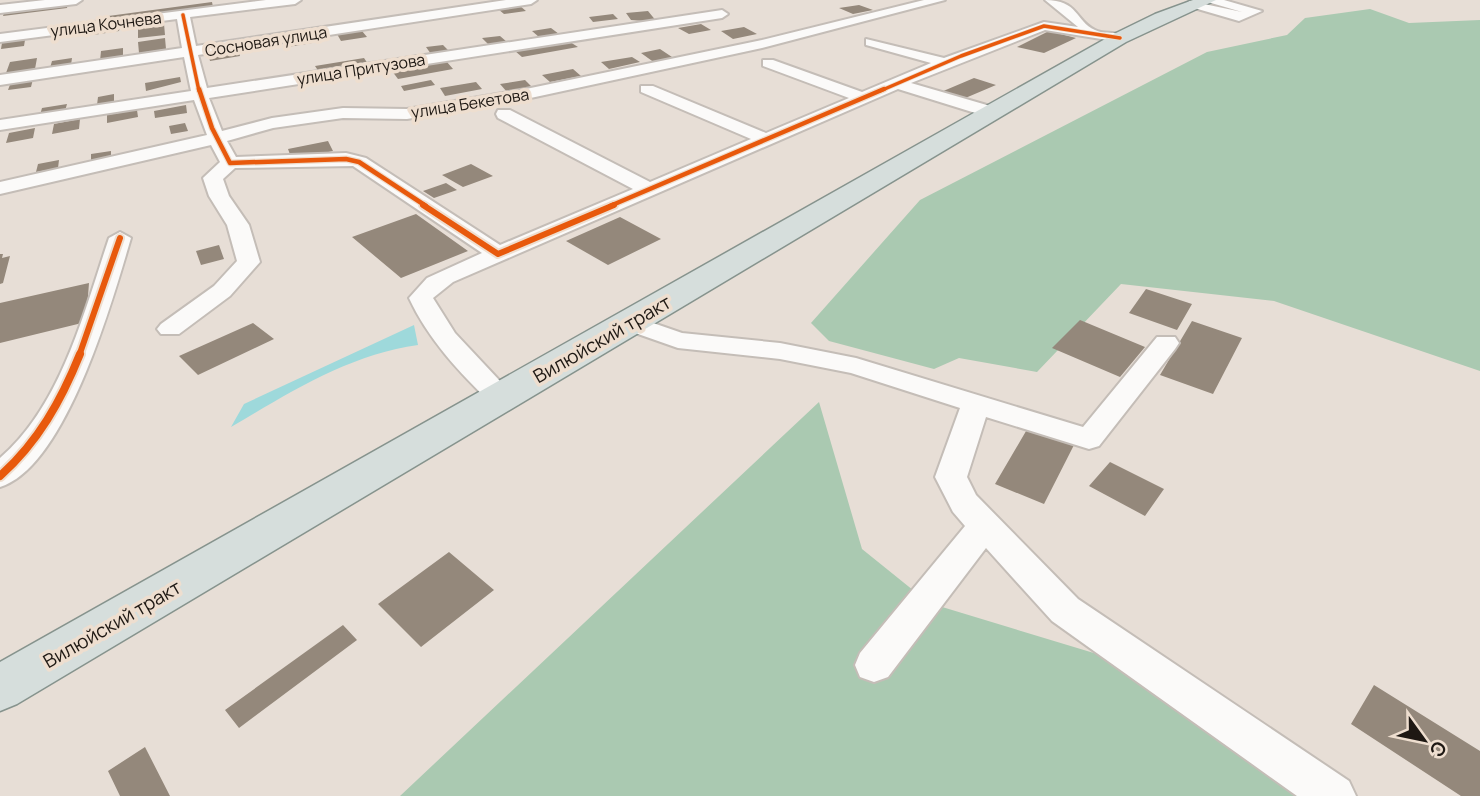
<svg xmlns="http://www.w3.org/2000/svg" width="1480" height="796" viewBox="0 0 1480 796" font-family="Manrope,sans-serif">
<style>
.forest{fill:#aac9b1}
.water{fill:#9ed9db}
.building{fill:#94887b}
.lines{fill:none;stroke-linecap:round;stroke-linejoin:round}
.minor-casing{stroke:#c4bdb7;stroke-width:4}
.major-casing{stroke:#86938d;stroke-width:3}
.minor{fill:#fbfaf9;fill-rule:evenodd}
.major{fill:#d6dedc;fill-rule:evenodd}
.cycleway-far3-casing{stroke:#eedecf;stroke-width:5}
.cycleway-far2-casing{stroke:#eedecf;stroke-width:7}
.cycleway-far1-casing{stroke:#eedecf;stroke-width:10}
.cycleway-casing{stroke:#eedecf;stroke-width:12}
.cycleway-far3{stroke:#e8590c;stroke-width:3.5}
.cycleway-far2{stroke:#e8590c;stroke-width:4.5}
.cycleway-far1{stroke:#e8590c;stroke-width:6}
.cycleway{stroke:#e8590c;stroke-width:8}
.labels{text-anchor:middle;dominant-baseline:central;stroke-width:7;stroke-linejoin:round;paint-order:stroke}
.far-street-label{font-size:16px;fill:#1e1813;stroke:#eedecf}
.street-label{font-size:19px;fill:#1e1813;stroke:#eedecf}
</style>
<rect width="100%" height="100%" fill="#e7ded6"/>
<!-- forest -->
<path class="forest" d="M1370 9 1409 23 1480 20V371L1274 301 1121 284 1037 372 959 358 934 369 829 341 811 323 920 200 1207 52 1287 35 1305 18Z
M819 402 862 549 929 603 1107 657 1300 796H400Z"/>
<!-- water -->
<path class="water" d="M414 325 418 345C350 354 289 393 231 427L244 404Z"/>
<!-- building -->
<path class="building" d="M212 2 213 7 100 21 101 17Z
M68 3 67 8 3 16 5 10Z
M859 5 873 10 853 14 839 8Z
M520 6 526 11 504 14 498 9Z
M648 11 657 22 631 20 626 13Z
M613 14 618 19 593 22 589 17Z
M164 24 165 35 138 38V28Z
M701 24 711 30 689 34 678 28Z
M120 26 119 31 93 35 94 30Z
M744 27 757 34 733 39 721 31Z
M551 28 559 34 539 37 532 31Z
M362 31 367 37 341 41 337 34Z
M1049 31 1076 38 1044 53 1017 47Z
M500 36 507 42 489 45 482 38Z
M315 37 318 42 288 47 286 42Z
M165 38 166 49 139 53 138 42Z
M25 40 24 46 1 49 2 43Z
M570 42 578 47 522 57 515 51Z
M443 45 449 51 431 54 426 47Z
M123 48V58L100 61 101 51Z
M238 48 240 56 210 61 208 53Z
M660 49 675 59 655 63 641 53Z
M632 57 640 62 609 69 601 62Z
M37 58 35 69 6 73 10 62Z
M72 58 71 65 50 68 52 61Z
M364 58 368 64 319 72 315 66Z
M447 62 453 69 398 79 392 71Z
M573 69 581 76 550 82 542 75Z
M180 77 181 82 146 91 145 83Z
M974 78 996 85 963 99 941 92Z
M33 79 31 87 8 90 11 82Z
M431 80 435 85 404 91 401 86Z
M525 80 532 87 507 92 500 84Z
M476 82 482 89 445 96 440 88Z
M114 94V102L97 105 98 97Z
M67 104 65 111 40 115 42 108Z
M186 105 187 113 155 118 154 111Z
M137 110 138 117 107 123V115Z
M80 119 79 129 52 134 54 124Z
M185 123 188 131 171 134 169 126Z
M35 128 33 138 6 143 9 133Z
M328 141 333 151 292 160 288 149Z
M111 151V160L91 164V154Z
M59 160 58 168 36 172 38 164Z
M471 164 493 176 463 187 442 175Z
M446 183 457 190 434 198 423 191Z
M416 214 468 251 401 278 352 237Z
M620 217 661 239 608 265 566 241Z
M219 245 224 259 201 265 196 251Z
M0 254H3L2 258 10 256 3 283 0 284Z
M89 283 86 322 0 343V303Z
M1146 289 1192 304 1177 330 1129 313Z
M1080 320 1145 347 1120 377 1052 348Z
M1192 321 1242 338 1213 394 1160 375Z
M253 323 274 339 198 375 179 356Z
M1029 426 1075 443 1044 504 995 484Z
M1110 462 1164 489 1145 516 1089 486Z
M449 552 494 590 421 647 378 604Z
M343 625 357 640 239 728 225 710Z
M1374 685 1480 751V796H1461L1351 724Z
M145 747 170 796H120L108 771Z"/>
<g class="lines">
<!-- minor casing -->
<g class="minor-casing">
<path id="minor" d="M45 0H82L76 4 0 13V5Z
M266 0H301L295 4 190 17 196 46 506 0H537L531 4 198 55 207 88 722 10 728 14 722 18 209 98 222 131 272 118 343 108 407 109 526 89 762 40 924 0H945L762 48 526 99 407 119 343 118 273 128 227 141 236 157 346 153 366 158 500 245 633 189 498 118 496 114 498 110H510L650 182 751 139 641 92V86H653L766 133 849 98 763 66V60H773L862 92 931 63 866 45V39L944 58 1044 22 1078 27 1045 0C1079 0 1075 21 1095 30 1105 35 1118 30 1127 38L1120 42 1045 30 911 83 997 108V116H985L898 89 453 282 433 298 455 333 515 397 511 403 501 406 491 403C459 372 428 339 409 298L427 278 482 253 353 166 235 168 223 179 229 196 249 225 260 262 230 296 179 334H161L157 329 161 324 214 286 237 261 227 225 209 196 203 178 220 162 211 145 0 194V182L207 135 194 100 0 130V120L191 91 184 57 0 85V75L182 48 177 19 0 42V34Z
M1201 0H1224L1262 11 1239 21 1184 5 1190 1 1242 12Z
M120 232 131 238C113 299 66 467 0 487V458C61 406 84 312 109 238Z
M630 315 682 333 780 343 856 358 1083 427 1157 337H1175L1179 343 1175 349 1099 446 1089 449 986 417 967 477 976 495 1078 599 1349 781 1356 796H1297L1052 621 986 548 888 677 874 682 860 677 855 665 860 653 965 526 953 512 935 477 960 408 851 373 780 359 678 348 621 328 617 323 621 318Z"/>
</g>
<!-- major casing -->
<g class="major-casing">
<path id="major" d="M1193 0H1216L1126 42 17 704 0 711V662L1114 34 1155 14Z"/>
</g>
<!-- minor -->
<use href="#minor" class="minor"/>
<!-- major -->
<use href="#major" class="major"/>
<!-- cycleway-far3 casing -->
<g class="cycleway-far3-casing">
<path id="cycleway-far3" d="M183 15 199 91
M880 91 961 56 1044 26 1120 38"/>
</g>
<!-- cycleway-far2 casing -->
<g class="cycleway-far2-casing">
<path id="cycleway-far2" d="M199 89 212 128 230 163 346 159 359 162 426 206
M610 206 884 89"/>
</g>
<!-- cycleway-far1 casing -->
<g class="cycleway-far1-casing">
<path id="cycleway-far1" d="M423 205 498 254 614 205
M79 356 120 238"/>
</g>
<!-- cycleway casing -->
<g class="cycleway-casing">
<path id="cycleway" d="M0 476C38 442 61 401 80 354"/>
</g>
<!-- cycleway-far3 -->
<use href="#cycleway-far3" class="cycleway-far3"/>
<!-- cycleway-far2 -->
<use href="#cycleway-far2" class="cycleway-far2"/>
<!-- cycleway-far1 -->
<use href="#cycleway-far1" class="cycleway-far1"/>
<!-- cycleway -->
<use href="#cycleway" class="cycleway"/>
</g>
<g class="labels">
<!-- far-street labels -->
<g class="far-street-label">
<text transform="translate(106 24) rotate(-7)">улица Кочнева</text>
<text transform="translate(266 41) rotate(-9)">Сосновая улица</text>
<text transform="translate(361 69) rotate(-9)">улица Притузова</text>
<text transform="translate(470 103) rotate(-9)">улица Бекетова</text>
</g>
<!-- street labels -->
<g class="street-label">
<text transform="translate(602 339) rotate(-30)">Вилюйский тракт</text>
<text transform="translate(112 624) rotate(-30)">Вилюйский тракт</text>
</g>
</g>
<!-- north arrow -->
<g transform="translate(1424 740) rotate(123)" stroke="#eedecf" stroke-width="5" paint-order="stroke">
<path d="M0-5L12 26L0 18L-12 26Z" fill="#1e1813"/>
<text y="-10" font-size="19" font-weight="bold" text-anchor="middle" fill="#1e1813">С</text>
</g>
</svg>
